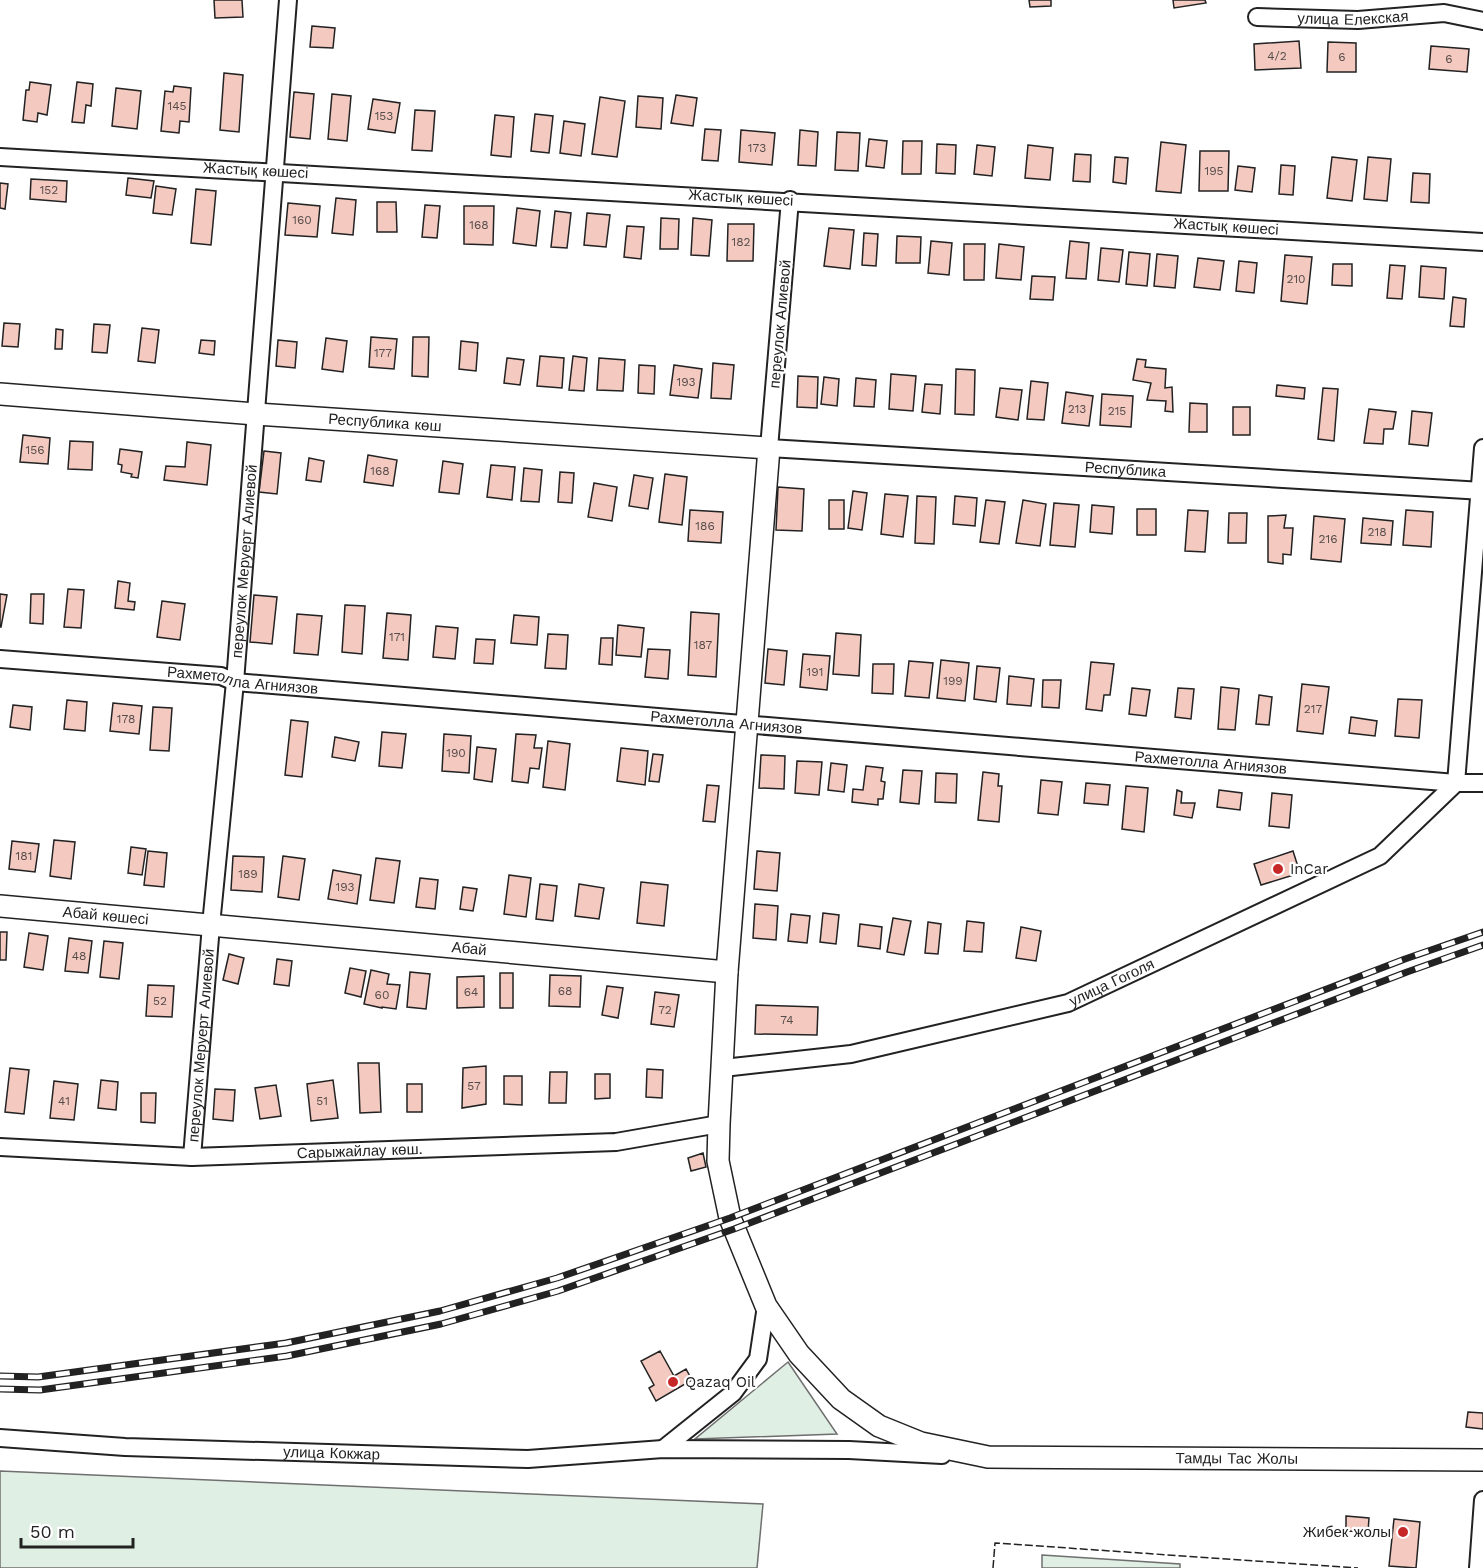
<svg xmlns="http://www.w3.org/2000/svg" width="1483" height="1568" viewBox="0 0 1483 1568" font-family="'Work Sans',sans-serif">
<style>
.green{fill:#e0efe3;stroke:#6f6f6f;stroke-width:1.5}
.building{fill:#f3c9c0;stroke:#222;stroke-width:1.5}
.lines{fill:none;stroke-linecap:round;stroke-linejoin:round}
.minor-casing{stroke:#222;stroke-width:20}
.major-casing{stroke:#222;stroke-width:24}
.minor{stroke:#fff;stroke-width:16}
.major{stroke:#fff;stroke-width:21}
.rail-casing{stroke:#222;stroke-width:7}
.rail{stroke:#fff;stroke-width:4.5;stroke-dasharray:14;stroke-linecap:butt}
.fence{stroke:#222;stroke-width:1.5;stroke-dasharray:8 3;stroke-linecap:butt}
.poi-dot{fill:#c62828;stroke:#fff;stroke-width:2}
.labels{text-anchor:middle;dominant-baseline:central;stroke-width:4.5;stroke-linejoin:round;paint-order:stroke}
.number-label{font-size:12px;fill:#564c4a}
.street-label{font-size:15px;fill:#222;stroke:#fff}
.poi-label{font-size:15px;fill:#222;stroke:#fff;text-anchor:start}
</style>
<rect width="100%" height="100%" fill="#fff"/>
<!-- green -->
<path class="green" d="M788 1362 837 1434 695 1439Z
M0 1471 763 1504 757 1568H0Z
M1042 1555 1180 1564V1568H1042Z"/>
<!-- building -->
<path class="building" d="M214 0H242L243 17 215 18Z
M1029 0H1051V6L1030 7Z
M1173 0H1205L1206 3 1174 8Z
M312 26 335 28 333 48 310 47Z
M1299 41 1301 68 1255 70 1254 44Z
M1328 42 1356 43V72H1327Z
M1431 46 1469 49 1467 72 1429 69Z
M224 73 243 75 239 132 220 130Z
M30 82 51 85 47 115 38 113 37 122 23 120 26 90H29Z
M77 82 93 84 91 106 86 105 84 123 72 122Z
M174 86 191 88 189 122 180 121 179 133 161 131 165 91 173 92Z
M116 88 141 91 137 129 112 126Z
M294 92 314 94 310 139 290 137Z
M332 94 351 96 347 141 328 139Z
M676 95 697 98 693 126 671 123Z
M638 96 663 98 661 129 636 127Z
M600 97 625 101 617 157 592 154Z
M373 99 400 103 395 133 368 129Z
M415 110 435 111 432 151 412 150Z
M535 114 553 116 549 153 531 151Z
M495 115 514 117 511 157 491 155Z
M564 121 585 124 581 156 560 153Z
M705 129 721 130 718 161 702 160Z
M741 130 775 133 772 165 739 162Z
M800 130 818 132 816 166 798 165Z
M837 132 860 133 858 171 835 170Z
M869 139 887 141 884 168 866 166Z
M903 141H922L921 174H902Z
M1161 142 1186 145 1181 193 1156 191Z
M937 144 956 145 955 174 936 173Z
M977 145 995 147 992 176 974 174Z
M1028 145 1053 148 1050 180 1025 178Z
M1200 151H1229L1228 191H1199Z
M1075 154 1091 155 1090 182 1073 181Z
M1115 157 1128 158 1126 184 1113 182Z
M1332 157 1357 160 1352 201 1327 198Z
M1368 157 1391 159 1387 201 1364 199Z
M1281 165 1295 166 1293 195 1279 194Z
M1238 166 1255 168 1252 192 1235 190Z
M1413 173 1430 174 1429 203 1411 202Z
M128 178 154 181 151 198 126 195Z
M31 179 67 181 66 202 30 199Z
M0 183 8 184 5 209 0 208Z
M156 186 176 189 172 215 153 213Z
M196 189 216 191 211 245 191 243Z
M336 198 356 200 353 235 332 233Z
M377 202H396L397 232H377Z
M288 203 320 206 317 237 285 235Z
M425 205 440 206 437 238 422 237Z
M464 206H494L493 245 464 244Z
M517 208 540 211 536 246 513 243Z
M555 211 571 213 567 248 551 247Z
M587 213 610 215 606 247 584 245Z
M661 218 679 219 678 249H660Z
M693 218 712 220 709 256 691 255Z
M728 224H754L753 261H727Z
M627 226 644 227 641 259 624 257Z
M829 228 854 230 850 269 824 266Z
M864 233 878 234 876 266 862 265Z
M897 236 921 237 920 263H896Z
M931 241 952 243 949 275 928 273Z
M1070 241 1089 243 1086 279 1066 278Z
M964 244H985L984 280H964Z
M999 244 1024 247 1021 280 996 278Z
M1101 248 1123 250 1119 282 1098 280Z
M1129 252 1150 254 1147 286 1126 284Z
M1157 254 1178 256 1175 288 1154 286Z
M1285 255 1312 257 1307 304 1281 301Z
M1198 258 1224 261 1220 290 1194 287Z
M1239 261 1257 263 1254 293 1236 291Z
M1333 264H1352V286L1332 285Z
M1390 265 1405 266 1402 299 1387 298Z
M1421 266 1446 268 1444 299 1419 297Z
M1032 276 1055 277 1053 300 1030 299Z
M1453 297 1466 299 1464 327 1450 326Z
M4 323 20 324 18 347 2 346Z
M94 324 110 325 107 353 92 352Z
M142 328 159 330 155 363 138 361Z
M56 329 63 330 62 349H55Z
M371 337 397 339 394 369 369 367Z
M413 337H429L428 377 412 376Z
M326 338 347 341 343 372 322 369Z
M201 340 215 341 214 355 199 353Z
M278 340 297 342 295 368 276 366Z
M461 341 478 343 476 371 459 369Z
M540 356 564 358 562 388 537 386Z
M573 356 587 358 584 391 569 390Z
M507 358 524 360 520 385 504 383Z
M599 358 625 360 623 391 597 390Z
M1137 359 1146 360 1145 367 1166 369 1165 388 1172 387 1173 412 1165 411 1166 401 1147 400 1151 383 1133 380Z
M713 363 734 365 731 399 711 398Z
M639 365 655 366 654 394 638 393Z
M674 365 702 369 698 398 670 395Z
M956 369 975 370 974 415 955 414Z
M891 374 916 376 913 411 889 409Z
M798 376 818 377 817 408 797 407Z
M824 377 839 379 837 406 821 404Z
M856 378 876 380 874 407 854 406Z
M1031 381 1048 383 1044 420 1027 419Z
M925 384 942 385 940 414 922 412Z
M1277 385 1305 388 1304 399 1276 396Z
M1000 388 1022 390 1018 420 996 417Z
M1323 388 1338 389 1334 441 1318 439Z
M1066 392 1093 396 1089 426 1062 423Z
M1102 394 1133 396 1131 427 1100 425Z
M1190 403 1207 404V432H1189Z
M1233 407H1250V435H1233Z
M1369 409 1396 412 1393 429H1384L1383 444 1364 443Z
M1412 411 1432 413 1428 446 1409 444Z
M23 435 50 438 48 464 20 462Z
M70 441 93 442 92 470 68 469Z
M187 442 211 445 207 485 164 480 166 466 185 467Z
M120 449 142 452 138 478 131 477 132 474 121 472 122 465 118 464Z
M264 451 281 453 277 494 259 492Z
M368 455 397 460 393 486 364 482Z
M309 458 324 461 321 482 306 480Z
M443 461 463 464 459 494 439 492Z
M491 465 515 467 512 500 487 497Z
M524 468 542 470 539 502 521 501Z
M560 472 574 473 572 503 558 502Z
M665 474 687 477 682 525 659 522Z
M634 475 653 478 648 509 629 506Z
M594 483 617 487 612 521 588 517Z
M778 487 804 489 802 531 776 530Z
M853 491 867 493 862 530 848 528Z
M885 494 908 496 903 537 881 534Z
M917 496 936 497 934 544 915 543Z
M955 496 977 498 975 526 953 524Z
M829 500H844V529H829Z
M986 500 1005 502 999 544 980 542Z
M1023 500 1046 504 1040 546 1016 543Z
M1054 503 1079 505 1075 547 1050 545Z
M1092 505 1114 507 1112 534 1090 532Z
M1137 509H1156V535H1137Z
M690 510 723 512 721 543 688 541Z
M1188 510 1208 511 1205 552 1185 551Z
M1406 510 1433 512 1431 547 1403 545Z
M1229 513H1247L1246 543H1228Z
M1286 515 1284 528H1293L1291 555 1283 554V564L1268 562V516Z
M1314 516 1345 519 1341 562 1311 559Z
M1363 518 1393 521 1391 545 1361 543Z
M118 581 130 583 128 601 135 602 134 610 115 608Z
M68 589 84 590 81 628 64 627Z
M0 594 7 595 1 627H0Z
M31 594H44L43 624 30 623Z
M254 595 277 597 272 644 250 642Z
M162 601 185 604 180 640 157 637Z
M345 605 365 606 362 654 342 652Z
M691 612 719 614 716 677 688 675Z
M387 613 411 615 408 660 383 658Z
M297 614 322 616 318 655 294 653Z
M514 615 539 617 537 645 511 643Z
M618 625 644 628 641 657 616 655Z
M436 626 458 628 455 659 433 657Z
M836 633 861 635 859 676 833 674Z
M548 634 568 635 566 669 545 668Z
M601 638H613L612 665 599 664Z
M476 639 495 640 493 664 474 663Z
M648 649 670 650 668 679 645 677Z
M768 649 787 651 784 685 765 683Z
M803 654 830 656 827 690 800 687Z
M941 660 969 663 965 701 937 698Z
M909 661 933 663 929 698 905 696Z
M1091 662 1114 664 1110 695H1104L1102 711 1086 709Z
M873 664H894L893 694 872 693Z
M977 666 1000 668 996 702 974 699Z
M1009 676 1034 679 1031 706 1007 704Z
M1043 680H1061L1059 708 1042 707Z
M1302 684 1329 687 1323 734 1297 731Z
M1221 687 1239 689 1235 730 1218 729Z
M1132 688 1150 690 1146 716 1129 714Z
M1178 688 1194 689 1191 719 1175 717Z
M1259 695 1272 697 1269 725 1256 724Z
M1398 699 1422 700 1419 738 1395 736Z
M67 700 87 702 85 731 64 729Z
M113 703 142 706 139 734 110 731Z
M13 705 32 707 30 730 10 727Z
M153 707 172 708 169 751 150 750Z
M1351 717 1377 721 1375 736 1349 733Z
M291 720 308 722 302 777 285 775Z
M382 732 406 734 402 768 379 766Z
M444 734 471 736 469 773 442 771Z
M516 734 536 735 534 748H542L539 769 530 768 528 783 512 781Z
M335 737 359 742 355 761 332 757Z
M548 741 570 744 565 790 543 787Z
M477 747 496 749 492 782 474 779Z
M621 748 648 751 645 785 617 781Z
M653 754 663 755 659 782 649 781Z
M761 755 785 756 784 789 759 788Z
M797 761 822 762 819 795 795 793Z
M831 763 847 765 844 792 828 790Z
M866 766 883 768 881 781 885 782 883 799H878V805L852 802 853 789 863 790Z
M903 770 922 771 919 804 900 802Z
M983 772 999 774 998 786H1002L999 822 978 820Z
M936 773 957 774 956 803 935 802Z
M1041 780 1062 782 1058 815 1038 813Z
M1086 783 1110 785 1108 805 1084 803Z
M707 785 719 786 715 822 703 821Z
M1126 786 1148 788 1144 832 1122 829Z
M1177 790 1182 792 1181 803H1195L1192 818 1174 815Z
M1219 790 1242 793 1240 810 1217 807Z
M1272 793 1292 795 1289 828 1269 826Z
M54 840 75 842 71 879 50 876Z
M12 841 39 844 35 872 9 869Z
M131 847 146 849 142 875 128 873Z
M148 851 167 853 164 887 144 885Z
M757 851 780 853 777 891 754 889Z
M1293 851 1300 873 1261 885 1254 864Z
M233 856 264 857 262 892 231 890Z
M283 856 305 859 299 900 278 897Z
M376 858 400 861 394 903 370 900Z
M333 870 361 875 357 904 328 899Z
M509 875 531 878 526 917 504 914Z
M420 878 438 880 435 909 416 907Z
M641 882 668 885 664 926 637 923Z
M540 884 557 886 553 921 536 919Z
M579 884 604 888 599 919 575 916Z
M463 887 477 889 473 911 460 909Z
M755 904 778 906 776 940 753 938Z
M823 913 839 915 836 944 820 942Z
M791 914 810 916 807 943 788 941Z
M893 918 911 921 904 955 887 952Z
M967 921 984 923 982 952 964 951Z
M928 922 941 924 938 954 925 953Z
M860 924 882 927 880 949 858 946Z
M1021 927 1041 931 1036 961 1016 958Z
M0 932H7L6 960H0Z
M29 933 48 936 43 970 24 967Z
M69 938 92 941 88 973 65 971Z
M104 941 123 943 119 979 100 977Z
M229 954 244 958 238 984 223 980Z
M277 959 292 961 289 986 274 984Z
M350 968 366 971 361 997 345 993Z
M371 970 389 974 387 984 400 985 396 1009 382 1007V1008L364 1004Z
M410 972 430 974 426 1009 407 1007Z
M500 973H513V1008H500Z
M550 975 581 976 580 1007 549 1006Z
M484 976V1007L457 1008V977Z
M148 985 174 986 172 1017 146 1016Z
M607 986 623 988 618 1018 602 1015Z
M655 992 679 995 674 1027 651 1024Z
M756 1005 818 1007 817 1035 755 1034Z
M358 1063H379L381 1112 360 1113Z
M486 1066V1104L462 1108 463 1068Z
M10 1068 29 1070 24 1114 5 1112Z
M647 1069 663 1070 662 1098 646 1097Z
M550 1072H567L566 1103H549Z
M595 1074H610V1098L595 1099Z
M504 1076H522V1105L504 1104Z
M101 1080 118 1082 116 1110 98 1108Z
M333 1080 338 1118 311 1121 307 1084Z
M54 1081 78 1084 74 1120 50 1118Z
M407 1084H422V1112H407Z
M276 1085 281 1116 260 1119 255 1088Z
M215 1089 235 1090 233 1121 213 1119Z
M141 1093H156L155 1123 141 1122Z
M703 1153 706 1167 691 1171 688 1158Z
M660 1351 674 1376 686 1369 692 1380 656 1401 649 1388 654 1385 641 1361Z
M1468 1412 1483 1413V1429L1466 1427Z
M1346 1516 1369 1518 1368 1532 1346 1531Z
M1394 1519 1420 1522 1416 1568 1389 1566Z"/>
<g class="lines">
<!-- minor casing -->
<g class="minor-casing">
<g id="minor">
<path id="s1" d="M1257 17 1358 20 1444 13 1483 21"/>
<path id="s2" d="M0 157C495 182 989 212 1483 242"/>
<path id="s3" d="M790 200 769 448 1483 491"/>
<path id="s4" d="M0 659 221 676 235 682 1456 783H1483"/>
<path d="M1456 783 1483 448"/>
<path id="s5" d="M723 1068 851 1054 1068 1003 1380 856 1456 783"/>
<path id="s6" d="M0 1147 192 1157 616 1142 719 1124"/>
<path id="s7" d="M192 1157 211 925 235 682 288 0"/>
<path id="s8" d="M0 1438 125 1447 528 1459 663 1449 849 1450 942 1455"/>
<path d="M663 1449 733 1393 758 1359 766 1306"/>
<path d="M1478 1568 1483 1500"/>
</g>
</g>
<!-- major casing -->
<g class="major-casing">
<g id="major">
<path id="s9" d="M0 394 256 414 769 448 727 972 719 1124 718 1161 730 1218 766 1306 799 1354 841 1399 879 1426 921 1443 988 1457 1483 1460"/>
<path id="s10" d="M0 906 727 972"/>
</g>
</g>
<!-- minor -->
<use href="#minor" class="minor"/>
<!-- major -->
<use href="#major" class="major"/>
<!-- rail casing -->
<g class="rail-casing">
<path id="rail" d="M0 1376 38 1377 286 1343 440 1311 557 1278 730 1218 1405 959 1483 932
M0 1389 40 1390 287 1356 441 1324 558 1291 734 1229 1407 972 1483 945"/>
</g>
<!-- rail -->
<use href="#rail" class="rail"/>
<!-- fence -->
<path class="fence" d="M993 1568 995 1543 1358 1568"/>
</g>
<!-- markers -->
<g class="poi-dot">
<circle cx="1278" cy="869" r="6"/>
<circle cx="673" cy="1382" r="6"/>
<circle cx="1403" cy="1532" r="6"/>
</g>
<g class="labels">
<!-- number labels -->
<g class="number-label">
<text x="1277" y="56">4/2</text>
<text x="1342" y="57">6</text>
<text x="1449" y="59">6</text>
<text x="177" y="106">145</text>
<text x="384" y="116">153</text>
<text x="757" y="148">173</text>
<text x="1214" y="171">195</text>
<text x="49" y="190">152</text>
<text x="302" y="220">160</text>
<text x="479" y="225">168</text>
<text x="741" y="242">182</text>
<text x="1296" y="279">210</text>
<text x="383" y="353">177</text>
<text x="686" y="382">193</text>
<text x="1077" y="409">213</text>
<text x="1117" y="411">215</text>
<text x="35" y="450">156</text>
<text x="380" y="471">168</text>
<text x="705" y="526">186</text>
<text x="1377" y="532">218</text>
<text x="1328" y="539">216</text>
<text x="397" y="637">171</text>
<text x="703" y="645">187</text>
<text x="815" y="672">191</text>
<text x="953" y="681">199</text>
<text x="1313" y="709">217</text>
<text x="126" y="719">178</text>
<text x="456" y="753">190</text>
<text x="24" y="856">181</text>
<text x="248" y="874">189</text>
<text x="345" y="887">193</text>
<text x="79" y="956">48</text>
<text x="565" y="991">68</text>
<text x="471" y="992">64</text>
<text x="382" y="995">60</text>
<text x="160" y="1001">52</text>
<text x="665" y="1010">72</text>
<text x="787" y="1020">74</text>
<text x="474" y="1086">57</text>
<text x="64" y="1101">41</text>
<text x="322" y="1101">51</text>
</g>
<!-- street labels -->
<g class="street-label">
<text stroke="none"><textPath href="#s1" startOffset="96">улица Елекская</textPath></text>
<text stroke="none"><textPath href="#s2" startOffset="256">Жастық көшесі</textPath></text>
<text stroke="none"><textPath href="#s2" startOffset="742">Жастық көшесі</textPath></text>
<text stroke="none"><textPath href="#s2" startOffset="1228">Жастық көшесі</textPath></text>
<text transform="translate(780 324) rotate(-85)">переулок Алиевой</text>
<text stroke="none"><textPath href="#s9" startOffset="386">Республика көш</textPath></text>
<text stroke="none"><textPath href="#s3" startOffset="606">Республика</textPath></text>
<text stroke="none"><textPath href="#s7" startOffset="598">переулок Меруерт Алиевой</textPath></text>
<text stroke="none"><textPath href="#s4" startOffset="244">Рахметолла Агниязов</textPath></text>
<text stroke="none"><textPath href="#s4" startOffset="730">Рахметолла Агниязов</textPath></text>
<text stroke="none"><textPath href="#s4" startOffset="1216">Рахметолла Агниязов</textPath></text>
<text stroke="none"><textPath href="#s10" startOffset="106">Абай көшесі</textPath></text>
<text stroke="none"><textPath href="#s10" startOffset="471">Абай</textPath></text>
<text stroke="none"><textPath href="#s5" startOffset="400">улица Гоголя</textPath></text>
<text stroke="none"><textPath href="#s7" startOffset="112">переулок Меруерт Алиевой</textPath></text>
<text stroke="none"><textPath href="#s6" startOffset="360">Сарыжайлау көш.</textPath></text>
<text stroke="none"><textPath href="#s8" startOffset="332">улица Кокжар</textPath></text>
<text stroke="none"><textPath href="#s9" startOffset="2168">Тамды Тас Жолы</textPath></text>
</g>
<!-- poi labels -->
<g class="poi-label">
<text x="1290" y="869">InCar</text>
<text x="685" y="1382">Qazaq Oil</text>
<text x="1391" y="1532" text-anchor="end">Жибек жолы</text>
</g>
</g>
<!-- scale -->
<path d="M21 1538v9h112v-9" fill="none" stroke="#222222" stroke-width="3"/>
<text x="30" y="1538" font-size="18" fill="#222222" stroke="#ffffff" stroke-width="4.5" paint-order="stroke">50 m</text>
</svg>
